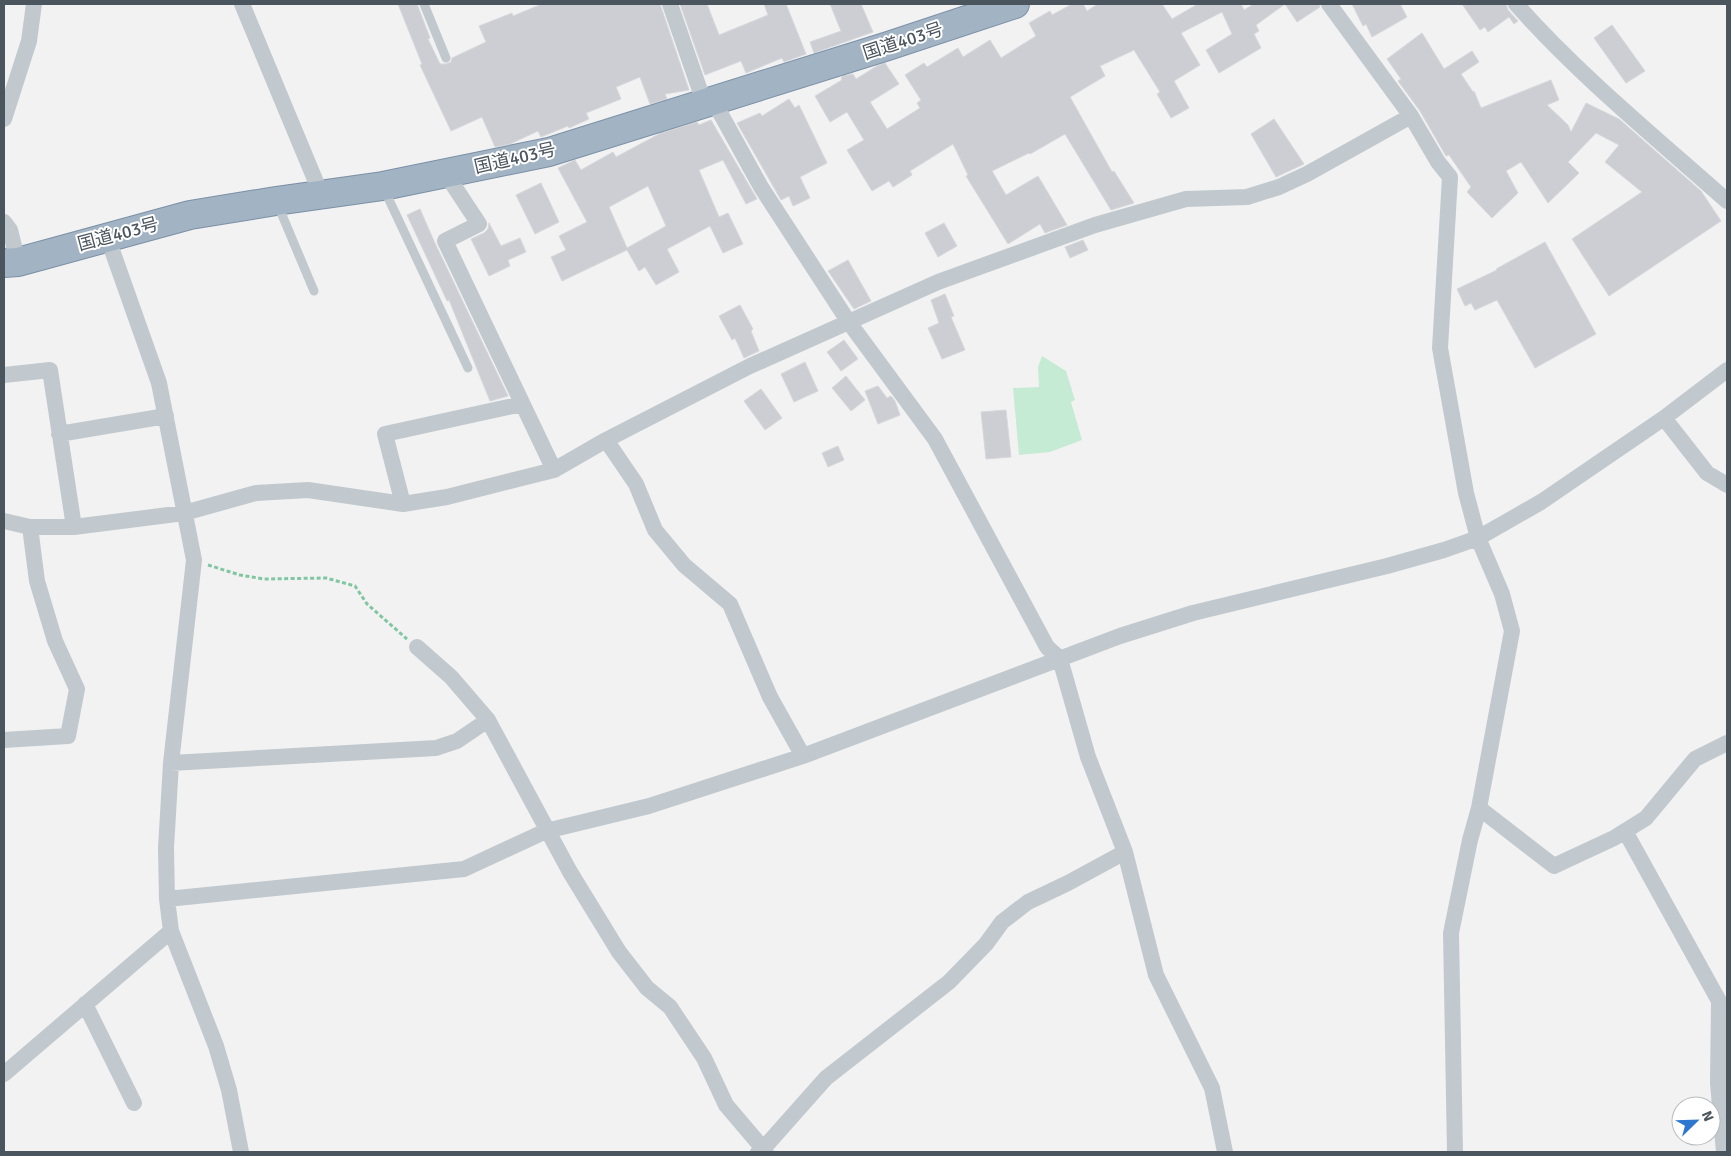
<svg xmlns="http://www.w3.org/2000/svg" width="1731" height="1156" viewBox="0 0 1731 1156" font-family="Signika,'Noto Sans JP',sans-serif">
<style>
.green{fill:#c6ebd4}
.building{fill:#ccced3;stroke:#d6d8dc;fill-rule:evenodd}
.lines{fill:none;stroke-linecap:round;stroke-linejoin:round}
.trunk-casing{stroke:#7a90a6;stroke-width:30}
.path{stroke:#81c6a3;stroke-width:3;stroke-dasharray:4 2.5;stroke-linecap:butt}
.service{stroke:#c1c9ce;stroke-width:9}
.minor{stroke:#c1c9ce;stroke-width:16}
.trunk{stroke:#a2b3c4;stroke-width:28}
.labels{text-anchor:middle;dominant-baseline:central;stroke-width:4;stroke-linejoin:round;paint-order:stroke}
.street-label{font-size:18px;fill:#4b555d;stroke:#fff}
</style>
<rect width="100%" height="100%" fill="#f3f2f2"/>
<!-- green -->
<path class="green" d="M1042 356 1066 371 1075 400 1071 402 1082 440 1050 452 1019 455 1013 388 1039 387 1038 367Z"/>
<!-- building -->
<path class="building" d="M398 4H417L430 38 428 39 440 64H446L451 62 452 58 486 42 479 26 512 13 513 16 542 4H660L689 90 665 94 667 99 650 104 640 77 616 87 621 99 586 113 589 119 569 128 568 126 541 137 538 131 510 144 495 147 482 117 451 131 420 65 422 64Z
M680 4H707L719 35 768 15 764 4H786L806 54 784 62 782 58 746 73 741 61 705 75Z
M830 4H861L873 32 814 53 810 42 841 31Z
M1072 4H1083L1087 11 1098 4H1162L1172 19 1198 4H1241L1244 10 1254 4H1319L1320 7 1297 22 1285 4 1256 25 1259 31 1254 34 1261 48 1219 73 1206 50 1232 34 1222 12 1181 33 1200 65 1174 81 1189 108 1171 118 1157 94 1160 92 1134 50 1100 66 1105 76 1070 97 1112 172 1114 171 1134 203 1111 210 1065 134 1030 154 1029 153 992 171 1006 195 1038 176 1067 225 1045 233 1040 224 1008 244 966 176 968 175 953 144 910 171 912 175 893 187 889 181 872 191 847 150 864 140 847 112 830 122 815 96 842 80 841 78 843 76 853 74 856 79 877 66 885 63 899 84 870 102 887 129 920 108 917 103 921 100 905 75 924 63 927 67 958 48 963 57 990 40 1001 58 1036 36 1029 23 1050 11 1052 15Z
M1352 4H1400L1407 17 1372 37 1366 24 1363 26Z
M1462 4H1506L1508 10 1518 21 1514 24 1509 17 1488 32 1485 27 1480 30Z
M1612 25 1645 71 1626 83 1594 38Z
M1422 33 1444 69 1472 51 1479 62 1461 74 1473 92 1474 91 1481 108 1551 80 1559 100 1547 105 1568 125 1571 132 1586 103 1619 119 1701 191 1721 221 1609 296 1572 239 1642 192 1605 162 1619 145 1596 133 1568 162 1579 173 1548 203 1521 162 1506 171 1518 193 1492 218 1467 192 1471 187 1449 155 1446 156 1420 111 1398 81 1401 79 1387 59Z
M789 99 795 108 799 105 827 163 800 177 810 198 793 206 789 196 781 200 737 123 760 113 762 116Z
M1274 119 1304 164 1276 177 1251 134Z
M711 120 757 199 746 204 723 160 699 170 719 217 728 213 743 244 723 253 710 226 667 249 679 272 656 285 645 267 639 271 627 250 562 281 551 257 566 250 559 236 587 222 558 168 575 160 581 170 613 152 616 157 661 133 697 122 699 125ZM648 186 666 226 627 248 609 207Z
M541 183 559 222 535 234 516 195Z
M420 209 434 241 508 396 490 401 449 300 447 301 407 215Z
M489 223 501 246 520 238 526 252 508 260 510 266 489 276 471 239 484 233 488 229Z
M944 223 957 246 938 257 925 233Z
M1083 240 1088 250 1070 258 1065 247Z
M1545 242 1596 334 1535 368 1497 300 1475 310 1471 303 1465 306 1457 289 1497 270 1496 269Z
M848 260 871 301 854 309 828 271Z
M945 294 954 316 951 317 965 350 942 359 928 328 939 323 931 300Z
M740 305 753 329 751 331 759 351 744 358 735 338 732 340 719 316Z
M844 340 858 359 841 371 827 352Z
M805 362 818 391 794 402 781 374Z
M846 376 865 400 851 411 832 388Z
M878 386 887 398 891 396 895 401 900 415 878 424 865 391Z
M761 389 782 418 765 430 744 401Z
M1006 410 1011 457 986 459 981 412Z
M838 446 844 460 828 467 822 453Z"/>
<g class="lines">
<!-- trunk casing -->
<g class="trunk-casing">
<path id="trunk" d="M4 263 18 262 190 215 276 201 383 186 549 152 888 46 1015 4"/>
</g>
<!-- path -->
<path class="path" d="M208 565 240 575 264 579 326 578 355 586 367 604 407 639"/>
<!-- service -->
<path class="service" d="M424 4 446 58
M384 189 468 368
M277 203 314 291"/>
<!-- minor -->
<path class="minor" d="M242 4 321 194
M670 4 704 102
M1329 4 1411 116 1438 162 1450 177 1440 348 1466 493 1478 538 1502 594 1512 631 1479 808 1470 840 1451 933 1455 1152
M1516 4C1580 76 1655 137 1727 201
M713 100 761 187 848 321 935 439 1047 647 1060 659 1088 757 1125 852 1156 975 1212 1088 1225 1152
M4 119 29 41 34 4
M446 174 479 224 445 241 554 470
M4 222 10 230 18 262
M107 236 159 383 194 560 171 763 166 848 167 899 171 931 216 1046 229 1090 241 1152
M4 375 50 370 74 527
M1664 418 1707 473 1727 485
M59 434 166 416
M606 440 636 484 655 530 684 565 730 604 770 697 803 756
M403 504 385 434 522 404
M4 521 30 527H74L184 513 256 493 308 490 403 504 447 497 554 470 606 440 750 366 938 282 1095 225 1186 199 1247 197 1279 187 1307 174 1411 116
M417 647 451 677 488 720 570 872 619 952 647 988 670 1007 704 1058 726 1105 766 1152
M4 740 68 736 77 689 55 641 37 581 30 527
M171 763 436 748 457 741 488 720
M1479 808 1554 866 1614 838 1646 818 1695 759 1727 743
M1625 831 1719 1001 1718 1083 1724 1152
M167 899 464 869 546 831 649 806 803 756 1120 636 1193 613 1387 566 1444 550 1478 538 1541 502 1664 418 1727 370
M85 1004 134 1103
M4 1074 171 931
M758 1152 763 1149 826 1078 949 982 986 944 1002 922 1028 902 1068 883 1125 852"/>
<!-- trunk -->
<use href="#trunk" class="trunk"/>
</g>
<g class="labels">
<!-- street labels -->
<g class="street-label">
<text transform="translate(903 41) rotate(-18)">国道403号</text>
<text transform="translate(515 158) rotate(-13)">国道403号</text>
<text transform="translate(118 234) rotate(-15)">国道403号</text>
</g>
</g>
<!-- border -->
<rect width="1731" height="1156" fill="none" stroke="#4b555d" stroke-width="10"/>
<!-- north arrow -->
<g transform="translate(1696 1121) rotate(67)"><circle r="24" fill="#ffffff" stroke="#b7bbbe"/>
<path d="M0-4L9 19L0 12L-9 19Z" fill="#2e77d1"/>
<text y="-8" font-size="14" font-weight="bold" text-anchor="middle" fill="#4b555d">N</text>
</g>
</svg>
